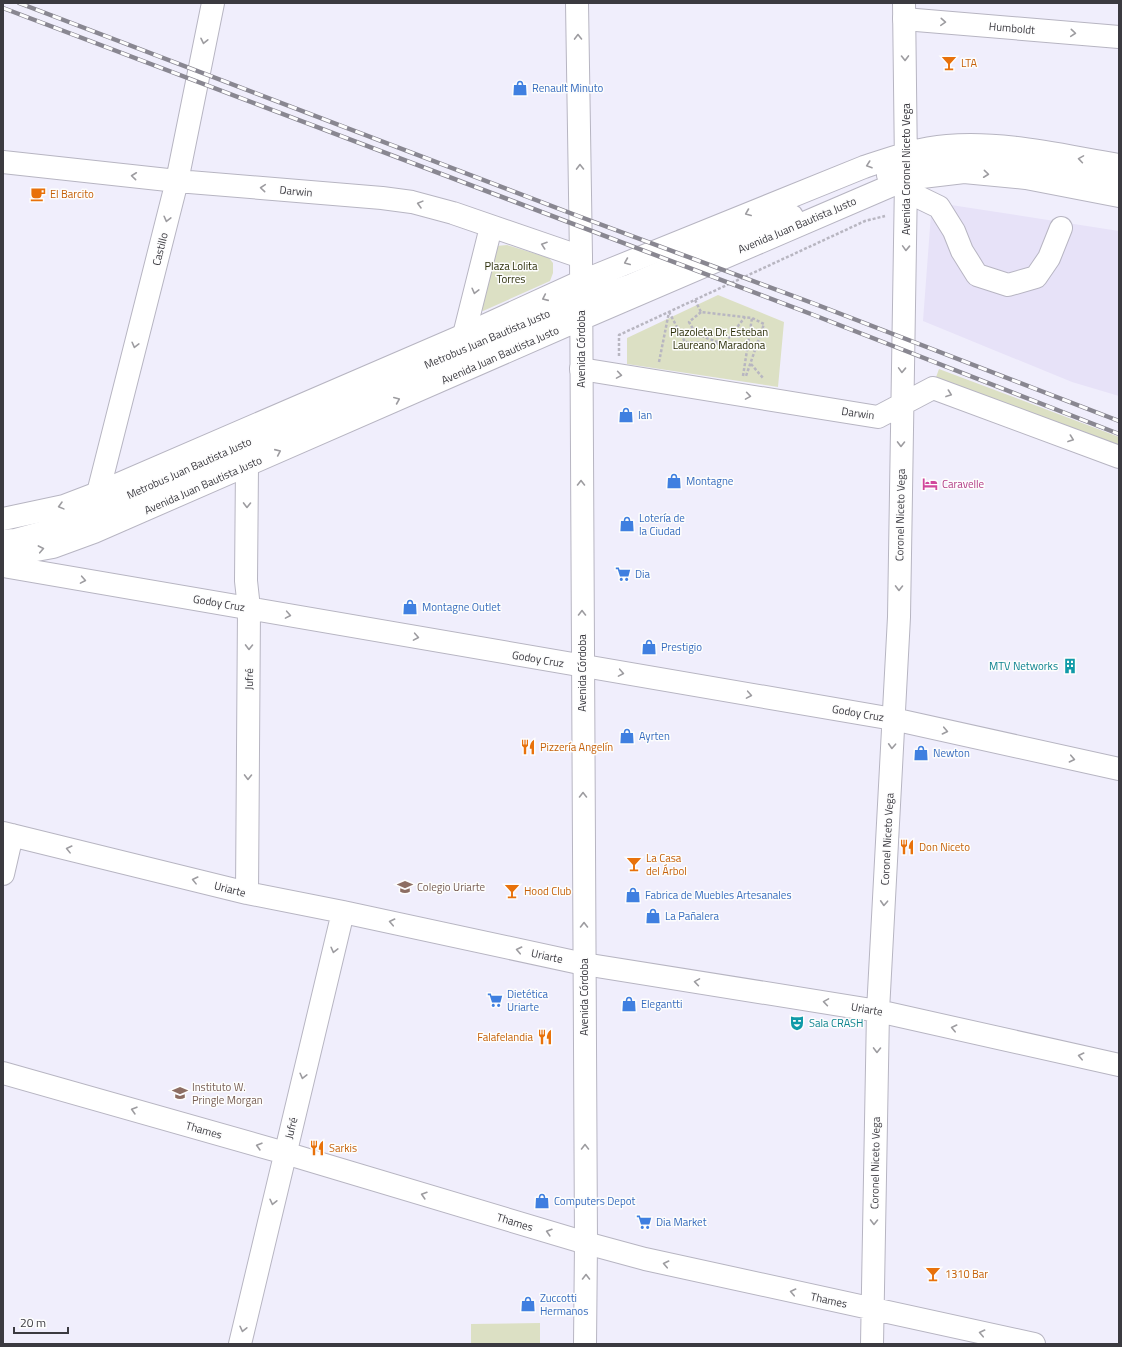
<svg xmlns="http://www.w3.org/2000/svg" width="1122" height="1347" viewBox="0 0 1122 1347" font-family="'Titillium Web',sans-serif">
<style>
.commercial{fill:#e7e2f8}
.green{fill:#dce0c4}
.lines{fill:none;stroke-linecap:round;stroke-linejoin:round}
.minor-casing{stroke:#b7b5c2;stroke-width:24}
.major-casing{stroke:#b7b5c2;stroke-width:24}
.path{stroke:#b8b6c1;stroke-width:2.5;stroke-dasharray:3 2;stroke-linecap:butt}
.minor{stroke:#fff;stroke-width:22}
.major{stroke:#fff;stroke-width:22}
.rail-casing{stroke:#898791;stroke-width:4.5}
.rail{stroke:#fdfdfd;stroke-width:3;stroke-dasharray:9;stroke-linecap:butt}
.oneway{stroke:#9d9ca0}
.labels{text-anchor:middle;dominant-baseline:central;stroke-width:3;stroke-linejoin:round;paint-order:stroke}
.street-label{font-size:11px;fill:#3b3a40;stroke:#fdfdfd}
.food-label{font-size:11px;fill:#c56008;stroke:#fdfdfd;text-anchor:start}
.shop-label{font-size:11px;fill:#366cbe;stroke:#fdfdfd;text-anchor:start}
.park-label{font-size:11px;fill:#2b2e08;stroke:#fdfdfd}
.hotel-label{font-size:11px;fill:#b23c85;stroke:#fdfdfd;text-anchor:start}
.culture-label{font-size:11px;fill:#0d838f;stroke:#fdfdfd;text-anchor:end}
.education-label{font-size:11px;fill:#785e54;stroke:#fdfdfd;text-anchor:start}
</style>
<rect width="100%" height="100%" fill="#f0eefc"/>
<!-- commercial -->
<path class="commercial" d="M951 205 1119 231V396L1072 382 923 321 931 214Z"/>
<!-- green -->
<path class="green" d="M507 245 549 258 553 263V273L550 281 483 311 476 308 496 246Z
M718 295 784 322 778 387 627 364V338Z
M939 369 1119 437V449L935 380Z
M540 1323V1344H471V1324Z"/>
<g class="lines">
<!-- minor casing -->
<g class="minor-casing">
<path id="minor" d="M904 19 1119 37
M3 162 177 181 382 198 412 202 453 213 581 257
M888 175 906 168 940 160 995 159 1119 180
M906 191 939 207 954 231 962 251 977 275 1008 285 1036 277 1049 258 1061 228
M464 335 491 227
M581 369 878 417 933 388 1119 457
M98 493 177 181 213 3
M3 541 15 540 44 532 534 317 629 286 792 216
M3 566 893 719 1119 769
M3 833 247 893 343 912 584 964 878 1011 1119 1065
M3 874 12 835
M247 893 249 608 246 581 247 466
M3 1073 285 1153 586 1243 645 1259 1034 1344
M240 1344 343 912
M872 1344 878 1011 899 617 906 181"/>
</g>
<!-- major casing -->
<g class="major-casing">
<path id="major" d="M577 3 581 257 586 1243 585 1344
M904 3 906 167
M3 519 64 506 98 493 464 335 580 282 864 167C891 158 919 148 947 146 1004 141 1063 156 1119 165
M3 556 53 547 94 532 581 319 895 184 922 177 964 172 1026 178 1119 196"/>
</g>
<!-- path -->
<path class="path" d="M695 300 701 312 752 318 764 324 746 376
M669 312 685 342 724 344 745 317
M701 312 689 322 696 334 720 343
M619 356V335L865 221 885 216
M659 362 669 312
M751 364 763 378
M743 376 752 318"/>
<!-- minor -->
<use href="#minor" class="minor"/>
<!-- major -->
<use href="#major" class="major"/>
<!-- rail casing -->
<g class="rail-casing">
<path id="rail" d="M19 3 578 216 815 304 1119 421
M3 8 811 314 1119 434"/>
</g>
<!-- rail -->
<use href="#rail" class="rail"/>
</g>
<!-- one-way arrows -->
<defs><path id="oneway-chevron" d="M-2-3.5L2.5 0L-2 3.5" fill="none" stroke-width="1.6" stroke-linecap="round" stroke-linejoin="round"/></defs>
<g class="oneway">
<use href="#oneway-chevron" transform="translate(943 22) rotate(4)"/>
<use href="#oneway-chevron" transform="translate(1073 33) rotate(5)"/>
<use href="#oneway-chevron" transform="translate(578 37) rotate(-91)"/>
<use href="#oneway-chevron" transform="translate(204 41) rotate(102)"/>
<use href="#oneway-chevron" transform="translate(905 58) rotate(89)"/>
<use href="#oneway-chevron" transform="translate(1081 159) rotate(-171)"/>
<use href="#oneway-chevron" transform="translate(869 165) rotate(161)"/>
<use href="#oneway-chevron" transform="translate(580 167) rotate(-91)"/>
<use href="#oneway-chevron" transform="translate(986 174) rotate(6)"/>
<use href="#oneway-chevron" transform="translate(134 176) rotate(-174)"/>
<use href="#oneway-chevron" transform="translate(263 188) rotate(-175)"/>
<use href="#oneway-chevron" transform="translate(420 204) rotate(-165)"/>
<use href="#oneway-chevron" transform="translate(748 213) rotate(158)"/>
<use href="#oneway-chevron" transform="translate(167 219) rotate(104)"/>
<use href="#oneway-chevron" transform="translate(544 245) rotate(-161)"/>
<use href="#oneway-chevron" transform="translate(906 248) rotate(92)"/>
<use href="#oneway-chevron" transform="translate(627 262) rotate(157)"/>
<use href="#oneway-chevron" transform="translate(475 291) rotate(104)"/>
<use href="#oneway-chevron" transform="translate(545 298) rotate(156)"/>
<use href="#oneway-chevron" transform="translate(135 345) rotate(104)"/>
<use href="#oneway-chevron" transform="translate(902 370) rotate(92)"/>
<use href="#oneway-chevron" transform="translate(619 375) rotate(9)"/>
<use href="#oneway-chevron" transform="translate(949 394) rotate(20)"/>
<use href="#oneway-chevron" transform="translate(748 396) rotate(9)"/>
<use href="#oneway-chevron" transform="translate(397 400) rotate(-23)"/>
<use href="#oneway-chevron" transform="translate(1071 439) rotate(20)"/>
<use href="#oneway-chevron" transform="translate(901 444) rotate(91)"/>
<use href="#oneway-chevron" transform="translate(278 452) rotate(-24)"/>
<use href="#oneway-chevron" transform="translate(581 483) rotate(-90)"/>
<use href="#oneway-chevron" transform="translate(247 505) rotate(91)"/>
<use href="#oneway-chevron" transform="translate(61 506) rotate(165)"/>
<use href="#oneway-chevron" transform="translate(41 549) rotate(-11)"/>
<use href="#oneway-chevron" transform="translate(83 580) rotate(10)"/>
<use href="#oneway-chevron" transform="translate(899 588) rotate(91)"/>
<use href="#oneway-chevron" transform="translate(582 613) rotate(-90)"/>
<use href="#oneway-chevron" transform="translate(288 615) rotate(10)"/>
<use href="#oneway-chevron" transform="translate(416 637) rotate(10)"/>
<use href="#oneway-chevron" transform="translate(249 647) rotate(91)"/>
<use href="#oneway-chevron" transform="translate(621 673) rotate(10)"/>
<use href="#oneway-chevron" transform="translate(749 695) rotate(10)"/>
<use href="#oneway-chevron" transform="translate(945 731) rotate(12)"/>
<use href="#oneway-chevron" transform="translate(892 746) rotate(93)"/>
<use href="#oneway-chevron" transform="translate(1072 759) rotate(12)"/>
<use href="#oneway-chevron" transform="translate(248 777) rotate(91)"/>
<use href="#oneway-chevron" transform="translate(583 795) rotate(-90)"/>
<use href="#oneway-chevron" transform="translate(69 849) rotate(-166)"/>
<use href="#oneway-chevron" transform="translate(195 880) rotate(-166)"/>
<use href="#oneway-chevron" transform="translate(884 903) rotate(93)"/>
<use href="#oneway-chevron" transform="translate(392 922) rotate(-168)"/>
<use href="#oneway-chevron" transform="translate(584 925) rotate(-90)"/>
<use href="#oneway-chevron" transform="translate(334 950) rotate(104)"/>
<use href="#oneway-chevron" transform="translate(519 950) rotate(-168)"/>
<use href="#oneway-chevron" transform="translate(697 982) rotate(-171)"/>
<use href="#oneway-chevron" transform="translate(826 1002) rotate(-171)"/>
<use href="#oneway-chevron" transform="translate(954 1028) rotate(-167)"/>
<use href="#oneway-chevron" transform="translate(877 1050) rotate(91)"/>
<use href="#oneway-chevron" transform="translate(1081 1056) rotate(-167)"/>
<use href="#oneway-chevron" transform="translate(303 1076) rotate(104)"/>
<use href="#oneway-chevron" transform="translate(134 1110) rotate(-164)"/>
<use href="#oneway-chevron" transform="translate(259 1146) rotate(-164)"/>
<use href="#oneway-chevron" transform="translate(585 1147) rotate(-90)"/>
<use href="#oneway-chevron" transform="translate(424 1195) rotate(-163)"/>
<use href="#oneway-chevron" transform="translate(273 1202) rotate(103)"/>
<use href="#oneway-chevron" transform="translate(874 1222) rotate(91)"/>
<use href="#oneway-chevron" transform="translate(549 1232) rotate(-163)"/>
<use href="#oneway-chevron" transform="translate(666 1264) rotate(-168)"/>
<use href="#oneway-chevron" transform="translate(586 1277) rotate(-90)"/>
<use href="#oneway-chevron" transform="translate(793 1292) rotate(-168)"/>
<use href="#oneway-chevron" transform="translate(243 1329) rotate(103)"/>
<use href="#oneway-chevron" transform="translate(982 1333) rotate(-168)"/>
</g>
<!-- icons -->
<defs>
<g id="bar-bare" transform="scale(1.2)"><path d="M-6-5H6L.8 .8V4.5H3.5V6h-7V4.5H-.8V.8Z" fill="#e8710a" stroke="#fdfdfd" stroke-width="2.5" paint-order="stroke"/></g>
<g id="shop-bare" transform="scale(1.2)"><path d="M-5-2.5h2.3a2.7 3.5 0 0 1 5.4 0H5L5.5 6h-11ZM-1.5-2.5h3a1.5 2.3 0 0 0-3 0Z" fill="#3f7fe0" stroke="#fdfdfd" stroke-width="2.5" paint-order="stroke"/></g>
<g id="cafe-bare" transform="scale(1.2)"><path d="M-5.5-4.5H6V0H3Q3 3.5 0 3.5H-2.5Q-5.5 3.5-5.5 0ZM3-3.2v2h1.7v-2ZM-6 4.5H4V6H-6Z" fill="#e8710a" stroke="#fdfdfd" stroke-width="2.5" paint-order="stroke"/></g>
<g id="hotel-bare" transform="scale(1.2)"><path d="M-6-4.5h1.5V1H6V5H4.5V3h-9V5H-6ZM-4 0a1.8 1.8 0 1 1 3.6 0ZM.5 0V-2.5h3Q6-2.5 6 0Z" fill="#d1479c" stroke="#fdfdfd" stroke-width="2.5" paint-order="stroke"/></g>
<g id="supermarket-bare" transform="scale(1.2)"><path d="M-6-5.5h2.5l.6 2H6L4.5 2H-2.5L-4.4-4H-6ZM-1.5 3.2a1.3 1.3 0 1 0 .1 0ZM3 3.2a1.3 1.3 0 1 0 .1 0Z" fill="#3f7fe0" stroke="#fdfdfd" stroke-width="2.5" paint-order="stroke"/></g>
<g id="building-bare" transform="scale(1.2)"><path d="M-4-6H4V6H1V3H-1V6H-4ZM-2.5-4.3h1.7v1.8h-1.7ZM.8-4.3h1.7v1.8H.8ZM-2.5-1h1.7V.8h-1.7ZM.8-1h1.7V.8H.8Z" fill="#0f9aa8" stroke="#fdfdfd" stroke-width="2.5" paint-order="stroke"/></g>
<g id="restaurant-bare" transform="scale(1.2)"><path d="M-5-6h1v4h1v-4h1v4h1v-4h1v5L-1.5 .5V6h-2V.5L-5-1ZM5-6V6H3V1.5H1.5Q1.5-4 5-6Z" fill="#e8710a" stroke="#fdfdfd" stroke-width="2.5" paint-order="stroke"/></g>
<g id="school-bare" transform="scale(1.2)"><path d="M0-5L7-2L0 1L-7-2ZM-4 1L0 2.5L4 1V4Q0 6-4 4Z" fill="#8d6e63" stroke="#fdfdfd" stroke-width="2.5" paint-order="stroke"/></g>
<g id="theatre-bare" transform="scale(1.2)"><path d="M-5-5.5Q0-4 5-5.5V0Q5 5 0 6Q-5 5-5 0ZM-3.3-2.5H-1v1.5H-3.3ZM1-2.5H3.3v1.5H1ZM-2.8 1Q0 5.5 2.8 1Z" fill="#0f9aa8" stroke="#fdfdfd" stroke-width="2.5" paint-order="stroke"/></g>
</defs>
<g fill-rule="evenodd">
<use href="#bar-bare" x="949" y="63"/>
<use href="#shop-bare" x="520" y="88"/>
<use href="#cafe-bare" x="38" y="194"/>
<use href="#shop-bare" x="626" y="415"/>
<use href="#shop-bare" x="674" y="481"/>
<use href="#hotel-bare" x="930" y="484"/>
<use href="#shop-bare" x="627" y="524"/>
<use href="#supermarket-bare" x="623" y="574"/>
<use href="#shop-bare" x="410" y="607"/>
<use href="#shop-bare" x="649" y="647"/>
<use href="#building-bare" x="1070" y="666"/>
<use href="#shop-bare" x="627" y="736"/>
<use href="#restaurant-bare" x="528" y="747"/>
<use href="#shop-bare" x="921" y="753"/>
<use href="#restaurant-bare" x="907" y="847"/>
<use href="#bar-bare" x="634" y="864"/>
<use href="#school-bare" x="405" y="887"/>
<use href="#bar-bare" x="512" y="891"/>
<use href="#shop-bare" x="633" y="895"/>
<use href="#shop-bare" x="653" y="916"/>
<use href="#supermarket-bare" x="495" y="1000"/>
<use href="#shop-bare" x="629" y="1004"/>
<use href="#theatre-bare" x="797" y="1023"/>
<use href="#restaurant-bare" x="545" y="1037"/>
<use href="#school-bare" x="180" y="1093"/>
<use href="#restaurant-bare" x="317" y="1148"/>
<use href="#shop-bare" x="542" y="1201"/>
<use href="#supermarket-bare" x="644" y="1222"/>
<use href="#bar-bare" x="933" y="1274"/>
<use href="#shop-bare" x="528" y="1304"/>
</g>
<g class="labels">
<!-- street labels -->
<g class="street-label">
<text transform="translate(1012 28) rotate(5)">Humboldt</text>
<text transform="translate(906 169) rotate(-90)">Avenida Coronel Niceto Vega</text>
<text transform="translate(296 191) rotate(5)">Darwin</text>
<text transform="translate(797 225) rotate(-23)">Avenida Juan Bautista Justo</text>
<text transform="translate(160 249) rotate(-76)">Castillo</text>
<text transform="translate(487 339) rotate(-23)">Metrobus Juan Bautista Justo</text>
<text transform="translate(581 349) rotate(-90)">Avenida Córdoba</text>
<text transform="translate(500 355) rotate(-24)">Avenida Juan Bautista Justo</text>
<text transform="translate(858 413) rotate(8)">Darwin</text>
<text transform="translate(189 468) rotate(-24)">Metrobus Juan Bautista Justo</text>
<text transform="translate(203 485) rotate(-24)">Avenida Juan Bautista Justo</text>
<text transform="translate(900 515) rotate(-89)">Coronel Niceto Vega</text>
<text transform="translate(219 603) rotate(10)">Godoy Cruz</text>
<text transform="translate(538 659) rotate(10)">Godoy Cruz</text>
<text transform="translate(582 673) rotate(-90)">Avenida Córdoba</text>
<text transform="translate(249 679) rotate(-89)">Jufré</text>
<text transform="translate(858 713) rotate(10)">Godoy Cruz</text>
<text transform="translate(887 839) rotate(-87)">Coronel Niceto Vega</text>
<text transform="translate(230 889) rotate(14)">Uriarte</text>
<text transform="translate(547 956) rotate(12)">Uriarte</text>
<text transform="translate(584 997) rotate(-90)">Avenida Córdoba</text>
<text transform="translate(867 1009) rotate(10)">Uriarte</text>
<text transform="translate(291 1128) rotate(-76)">Jufré</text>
<text transform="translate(204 1130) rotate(16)">Thames</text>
<text transform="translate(875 1163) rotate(-89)">Coronel Niceto Vega</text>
<text transform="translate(515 1222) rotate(17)">Thames</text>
<text transform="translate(829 1300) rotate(12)">Thames</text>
</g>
<!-- food labels -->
<g class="food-label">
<text x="961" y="63">LTA</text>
<text x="50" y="194">El Barcito</text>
<text x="540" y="747">Pizzería Angelín</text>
<text x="919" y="847">Don Niceto</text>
<text x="646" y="858">La Casa<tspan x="646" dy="13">del Árbol</tspan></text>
<text x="524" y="891">Hood Club</text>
<text x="533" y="1037" text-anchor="end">Falafelandia</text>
<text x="329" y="1148">Sarkis</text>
<text x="945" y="1274">1310 Bar</text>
</g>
<!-- shop labels -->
<g class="shop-label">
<text x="532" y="88">Renault Minuto</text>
<text x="638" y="415">Ian</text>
<text x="686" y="481">Montagne</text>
<text x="639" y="518">Lotería de<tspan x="639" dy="13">la Ciudad</tspan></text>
<text x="635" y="574">Dia</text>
<text x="422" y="607">Montagne Outlet</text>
<text x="661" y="647">Prestigio</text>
<text x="639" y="736">Ayrten</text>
<text x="933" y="753">Newton</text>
<text x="645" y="895">Fabrica de Muebles Artesanales</text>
<text x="665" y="916">La Pañalera</text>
<text x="507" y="994">Dietética<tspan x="507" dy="13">Uriarte</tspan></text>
<text x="641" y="1004">Elegantti</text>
<text x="554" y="1201">Computers Depot</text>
<text x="656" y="1222">Dia Market</text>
<text x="540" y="1298">Zuccotti<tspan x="540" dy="13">Hermanos</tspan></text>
</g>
<!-- park labels -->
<g class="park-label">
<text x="511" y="266">Plaza Lolita<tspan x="511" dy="13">Torres</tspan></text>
<text x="719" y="332">Plazoleta Dr. Esteban<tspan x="719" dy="13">Laureano Maradona</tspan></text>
</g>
<!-- hotel labels -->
<g class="hotel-label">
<text x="942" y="484">Caravelle</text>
</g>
<!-- culture labels -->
<g class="culture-label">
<text x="1058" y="666">MTV Networks</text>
<text x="809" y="1023" text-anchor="start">Sala CRASH</text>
</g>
<!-- education labels -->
<g class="education-label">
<text x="417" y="887">Colegio Uriarte</text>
<text x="192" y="1087">Instituto W.<tspan x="192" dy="13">Pringle Morgan</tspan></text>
</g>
</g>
<!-- border -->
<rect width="1122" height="1347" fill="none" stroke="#3b3a40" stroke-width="8"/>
<!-- scale -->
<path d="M14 1327v6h54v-6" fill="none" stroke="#3b3a40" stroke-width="2"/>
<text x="20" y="1327" font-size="12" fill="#3b3a40" stroke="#fdfdfd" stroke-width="3" paint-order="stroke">20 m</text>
</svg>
